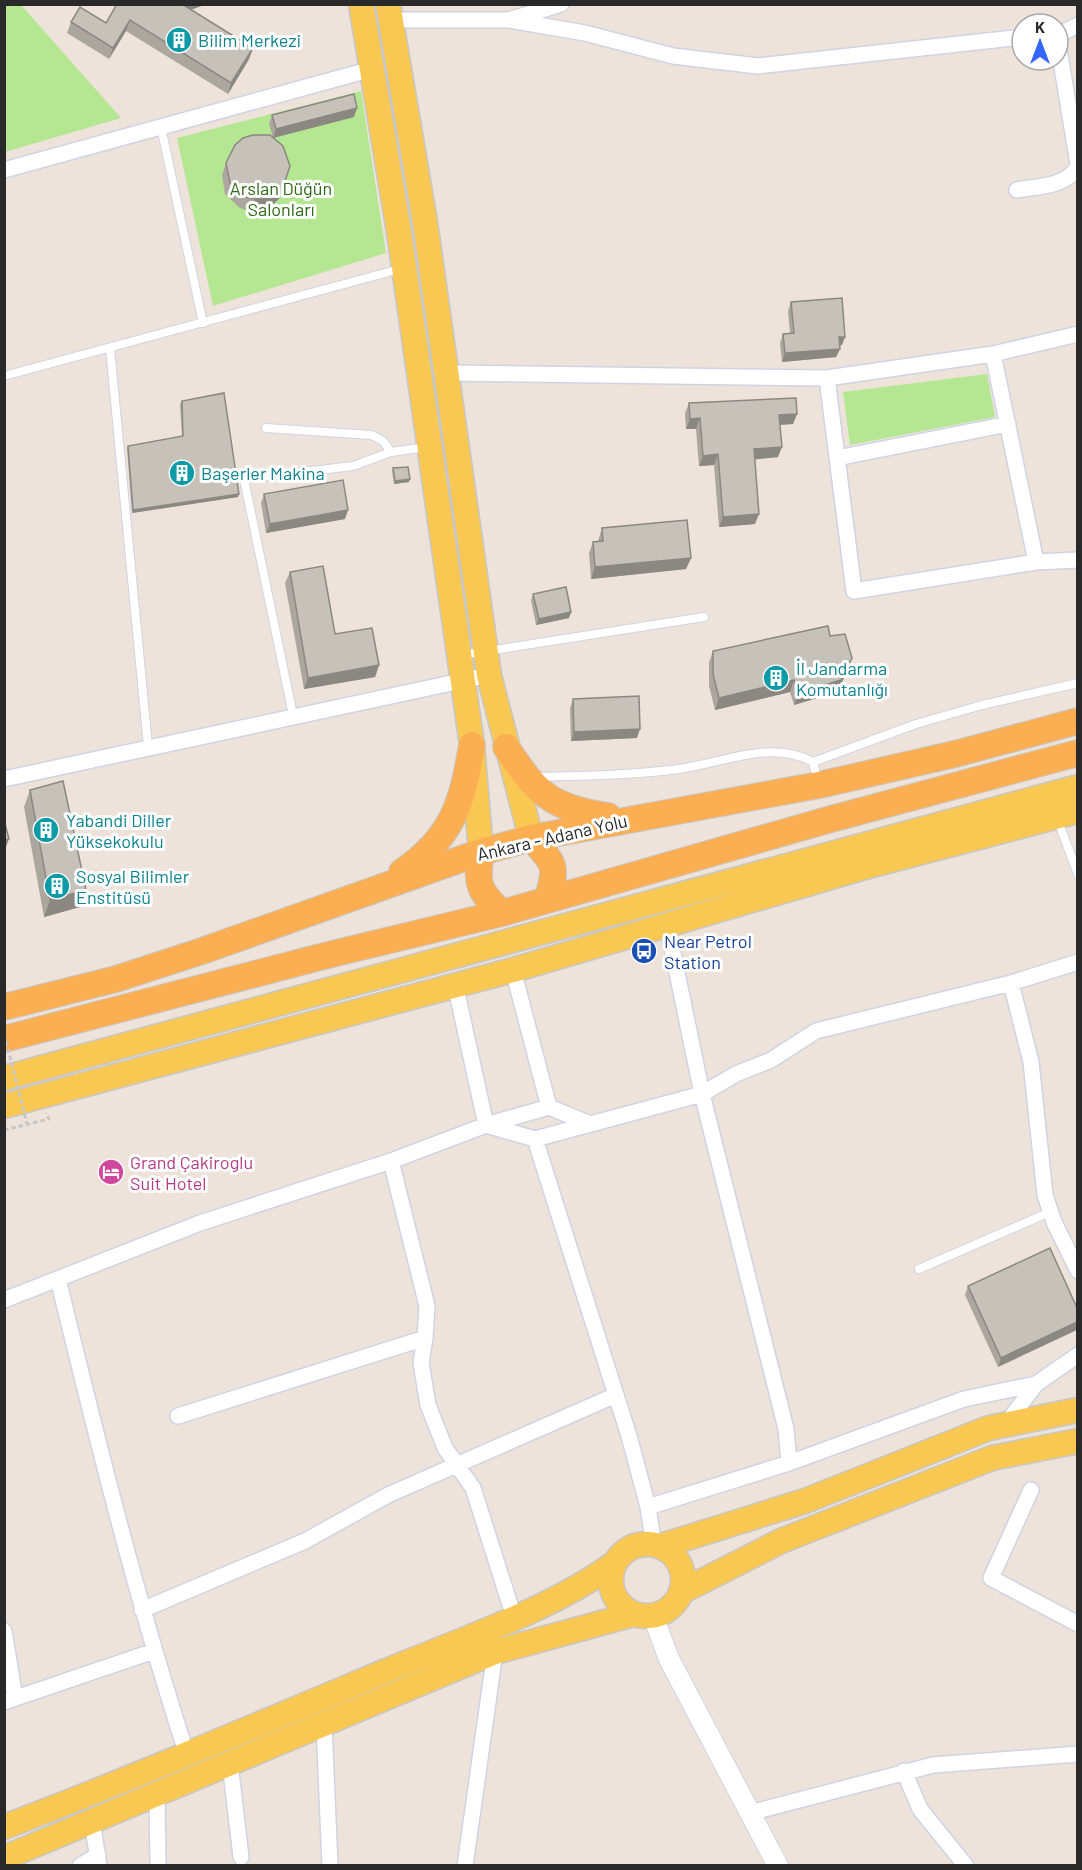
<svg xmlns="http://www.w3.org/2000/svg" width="1082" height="1870" viewBox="0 0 1082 1870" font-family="Barlow,sans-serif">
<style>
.green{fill:#b5e793}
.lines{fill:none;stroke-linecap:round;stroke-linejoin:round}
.service-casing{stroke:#cfd4e3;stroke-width:10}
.minor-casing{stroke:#cfd4e3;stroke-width:18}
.tertiary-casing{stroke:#cfd4e3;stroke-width:22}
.primary-casing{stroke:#c7c7c7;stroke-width:27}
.trunk-casing{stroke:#c7c7c7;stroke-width:28}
.path{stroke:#c7c7c7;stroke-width:3;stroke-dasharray:4.5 3;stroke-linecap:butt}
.service{stroke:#fff;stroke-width:8}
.minor{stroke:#fff;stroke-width:15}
.tertiary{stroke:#fff;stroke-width:20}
.primary{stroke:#f9c853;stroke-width:24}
.trunk{stroke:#fcae53;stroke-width:26}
.path-bridge{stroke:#c7c7c7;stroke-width:3;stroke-dasharray:4.5 3;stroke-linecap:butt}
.wall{fill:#aba79f}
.shaded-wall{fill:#8b8882}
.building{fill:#c7c2b9;stroke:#8b8882;stroke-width:1.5}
.labels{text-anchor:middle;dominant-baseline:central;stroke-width:6;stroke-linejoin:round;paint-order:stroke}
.culture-label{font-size:18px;fill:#0d838f;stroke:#fff;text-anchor:start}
.park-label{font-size:18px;fill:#2c6a15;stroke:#fff}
.street-label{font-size:18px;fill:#292929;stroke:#fff}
.transit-label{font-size:18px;fill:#164399;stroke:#fff;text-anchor:start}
.hotel-label{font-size:18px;fill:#b23c85;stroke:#fff;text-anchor:start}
</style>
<rect width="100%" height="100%" fill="#ede3da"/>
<!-- green -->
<path class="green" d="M5 4 21 5 121 118 5 152Z
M361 91 386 253 213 306 177 138Z
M987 374 995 417 850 445 843 392Z"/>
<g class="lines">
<!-- service casing -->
<g class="service-casing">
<path id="service" d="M161 127 203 323
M110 348 148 746
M4 376 400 269
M266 428 372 435 383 441 391 452
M462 655 704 617
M293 715 244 479 353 466 391 452 427 447
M813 762 916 724 982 705 1078 683
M536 777C584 776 632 775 679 769 723 763 771 739 813 762L818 781
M1058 821 1078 874
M919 1269 1050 1212"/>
</g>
<!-- minor casing -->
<g class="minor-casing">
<path id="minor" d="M512 19 561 4
M391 20H509L585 33 673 56 758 66 1022 37
M1078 25 1062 33 1058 43 1078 164
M4 170 372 69
M1017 190C1038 186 1067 187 1078 166
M445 373 827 378 993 354
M827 378 854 591 1036 562 1078 560
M837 458 1008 424
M1036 562 993 354 1078 334
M4 779 489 675
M667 924 702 1094 786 1429 789 1463
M513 970 549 1107
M1011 983 1031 1062 1045 1195 1054 1222 1078 1271
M455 984 486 1125 535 1139 702 1094 736 1074 771 1060 816 1031 1011 983 1078 962
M535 1139 629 1436 648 1507 652 1533 648 1544
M58 1279C97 1439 136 1598 187 1755
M4 1300 200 1223 391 1161 486 1125 549 1107 590 1124
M425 1338 421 1363 428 1405 445 1448 473 1488 514 1617
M178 1416 425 1338 427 1306 391 1161
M1006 1424 1036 1384 1078 1355
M1031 1490 991 1578 1078 1624
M648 1507 789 1463 964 1399 1036 1384
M142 1610 305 1541 388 1495 616 1395
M4 1631 15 1698
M4 1702 154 1651
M324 1723 330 1866
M230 1763 241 1857
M904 1771 920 1809 966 1866
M157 1793 158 1866
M750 1813 933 1765 1078 1754
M92 1821 99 1866
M80 1866 98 1855
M465 1866 495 1652"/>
</g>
<!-- tertiary casing -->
<g class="tertiary-casing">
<path id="tertiary" d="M653 1616 669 1659 778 1866"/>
</g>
<!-- primary casing -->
<g class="primary-casing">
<path id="primary" d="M361 4 399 232 472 745 481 852
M388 4 425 222 489 675 531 838
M4 1078 1078 787
M4 1106 513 970 865 867 1078 811
M611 1580a36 36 0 1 1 72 0a36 36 0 1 1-72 0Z
M661 1546 805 1501 989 1428 1078 1410
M683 1591 781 1541 992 1458 1078 1441
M4 1827C133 1778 260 1724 386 1671 459 1641 552 1609 615 1563
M4 1858 495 1652 634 1614"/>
</g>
<!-- trunk casing -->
<g class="trunk-casing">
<path id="trunk" d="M506 747C537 794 551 808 608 816
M531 838C555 864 558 866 547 900
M481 852C476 885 478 890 502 913
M402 872C453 837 462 804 472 745
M4 1007 116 979 202 951 481 852 531 838 819 785 955 754 1078 721
M4 1039 332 954 502 913 831 819 1078 753"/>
</g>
<!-- path -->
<path class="path" d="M4 1130 49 1119 46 1113"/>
<!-- service -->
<use href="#service" class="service"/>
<!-- minor -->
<use href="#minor" class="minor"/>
<!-- tertiary -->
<use href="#tertiary" class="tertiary"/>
<!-- primary -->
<use href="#primary" class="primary"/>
<!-- trunk -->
<use href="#trunk" class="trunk"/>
<!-- path-bridge -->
<path class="path-bridge" d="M4 1034 27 1124"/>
</g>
<!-- wall -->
<path class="wall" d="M191 10 253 48 249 59 228 94 126 31 109 59 67 33 71 22 106 23Z
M357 108 354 117 273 138 269 124 272 115Z
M226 163 279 199 271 206 250 211 240 208 225 194 222 175Z
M791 302 842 345 839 346 840 349 836 357 782 362 780 343 783 334 790 333 788 311Z
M182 401 238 497 132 513 127 449 128 446 182 436 180 404Z
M689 403 797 414 793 424 780 425 778 457 755 459V524L719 527 714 465 699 466 696 429H686L685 413Z
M393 468 409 482 394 484 392 471Z
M264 494 345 519 266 533 261 503Z
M602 528 691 558 686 569 591 579 589 553 593 542 598 541Z
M290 572 335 634 379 665 375 677 304 689 285 583Z
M533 594 571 612 569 618 536 625 531 600Z
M830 636 848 670 837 692 794 705 790 692 715 710 709 686V662L713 651Z
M573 699 637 738 571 741 570 708Z
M30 790 86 890 80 907 44 917 24 807Z
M1050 1248 998 1367 965 1295 968 1286Z"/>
<!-- shaded-wall -->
<path class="shaded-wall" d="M180 4H207L177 15Z
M130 20 126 31 109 59 113 48Z
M253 48 249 59 228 94 231 83Z
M357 108 354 117 273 138 276 129Z
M283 187 279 199 271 206 250 211 255 199Z
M839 337H845L842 345 835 346Z
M840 349 836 357 782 362 785 353Z
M797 414 793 424 775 425 779 415Z
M700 418 696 429H686L690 419Z
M782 447 778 457 750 460 754 449Z
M718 454 714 465 699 466 703 456Z
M410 479 409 482 394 484 395 481Z
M239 494 238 497 132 513 133 510Z
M348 510 345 519 266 533 270 524Z
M759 514 755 524 719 527 723 517Z
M691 558 686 569 591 579 595 567Z
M571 612 569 618 536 625 539 619Z
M852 658 848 670 837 692 794 705 798 693Z
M379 665 375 677 304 689 308 678Z
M794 680 790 692 715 710 719 698Z
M640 729 637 738 571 741 574 732Z
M9 839 4 852V840Z
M86 890 80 907 44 917 50 900Z
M1077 1322V1330L998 1367 1001 1358Z"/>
<!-- building -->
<path class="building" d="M117 4H182L253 48 231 83 130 20 113 48 71 22 80 7 106 23Z
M354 94 357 108 276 129 272 115Z
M253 135H270L283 146 290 166 283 187 275 194 255 199 245 197 230 183 226 163 235 145 243 138Z
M842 298 845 337H839L840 349 785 353 783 334 794 333 791 302Z
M224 393 239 494 133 510 128 446 183 436 182 401Z
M796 398 797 414 779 415 782 447 754 449 759 514 723 517 718 454 703 456 700 418 690 419 689 403Z
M408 467 410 479 395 481 393 468Z
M343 480 348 510 270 524 264 494Z
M687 520 691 558 595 567 593 542 603 541 602 528Z
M323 566 335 634 372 628 379 665 308 678 290 572Z
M566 587 571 612 539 619 533 594Z
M828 626 830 636 845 634 852 658 841 680 798 693 794 680 719 698 713 674V651Z
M639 696 640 729 574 732 573 699Z
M63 781 86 890 50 900 30 790Z
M4 820 9 839 4 840Z
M1050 1248 1077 1308V1322L1001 1358 968 1286Z"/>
<!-- icons -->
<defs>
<g id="building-disc" transform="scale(1.35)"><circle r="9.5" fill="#0f9aa8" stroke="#fff"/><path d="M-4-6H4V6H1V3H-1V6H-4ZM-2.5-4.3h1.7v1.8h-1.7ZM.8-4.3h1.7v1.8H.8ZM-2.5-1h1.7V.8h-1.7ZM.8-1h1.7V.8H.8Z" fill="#fff"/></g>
<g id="bus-disc" transform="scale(1.35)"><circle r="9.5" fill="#1a4fb4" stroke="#fff"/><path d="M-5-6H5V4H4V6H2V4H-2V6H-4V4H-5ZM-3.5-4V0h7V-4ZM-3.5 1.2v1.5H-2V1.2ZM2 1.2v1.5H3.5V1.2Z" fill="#fff"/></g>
<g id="hotel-disc" transform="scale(1.35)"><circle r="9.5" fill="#d1479c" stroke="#fff"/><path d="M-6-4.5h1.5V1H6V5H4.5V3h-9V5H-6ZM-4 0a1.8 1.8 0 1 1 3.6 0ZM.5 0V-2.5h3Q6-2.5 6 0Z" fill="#fff"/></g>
</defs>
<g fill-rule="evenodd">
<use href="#building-disc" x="179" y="40"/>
<use href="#building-disc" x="182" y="473"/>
<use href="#building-disc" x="776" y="678"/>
<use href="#building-disc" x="46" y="830"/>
<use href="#building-disc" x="57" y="886"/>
<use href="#bus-disc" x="644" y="951"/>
<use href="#hotel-disc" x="111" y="1172"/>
</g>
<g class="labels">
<!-- culture labels -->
<g class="culture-label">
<text x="198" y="40">Bilim Merkezi</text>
<text x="201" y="473">Başerler Makina</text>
<text x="796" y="668">İl Jandarma<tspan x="796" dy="21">Komutanlığı</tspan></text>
<text x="66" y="820">Yabandi Diller<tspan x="66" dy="21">Yüksekokulu</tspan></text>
<text x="76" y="876">Sosyal Bilimler<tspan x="76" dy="21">Enstitüsü</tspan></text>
</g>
<!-- park labels -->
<g class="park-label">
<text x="281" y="188">Arslan Düğün<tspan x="281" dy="21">Salonları</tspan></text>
</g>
<!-- street labels -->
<g class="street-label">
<text transform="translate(552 837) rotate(-13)">Ankara - Adana Yolu</text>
</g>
<!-- transit labels -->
<g class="transit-label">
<text x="664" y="941">Near Petrol<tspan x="664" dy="21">Station</tspan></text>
</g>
<!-- hotel labels -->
<g class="hotel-label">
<text x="130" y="1162">Grand Çakiroglu<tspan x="130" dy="21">Suit Hotel</tspan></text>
</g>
</g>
<!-- border -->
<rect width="1082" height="1870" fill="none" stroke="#292929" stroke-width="12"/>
<!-- north arrow -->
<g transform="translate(1040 42)"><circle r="28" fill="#ffffff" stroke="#a9a9a9" stroke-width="1.5"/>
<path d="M0-4.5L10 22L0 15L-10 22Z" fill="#3567ff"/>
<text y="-9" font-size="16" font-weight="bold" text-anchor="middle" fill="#292929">K</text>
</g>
</svg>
